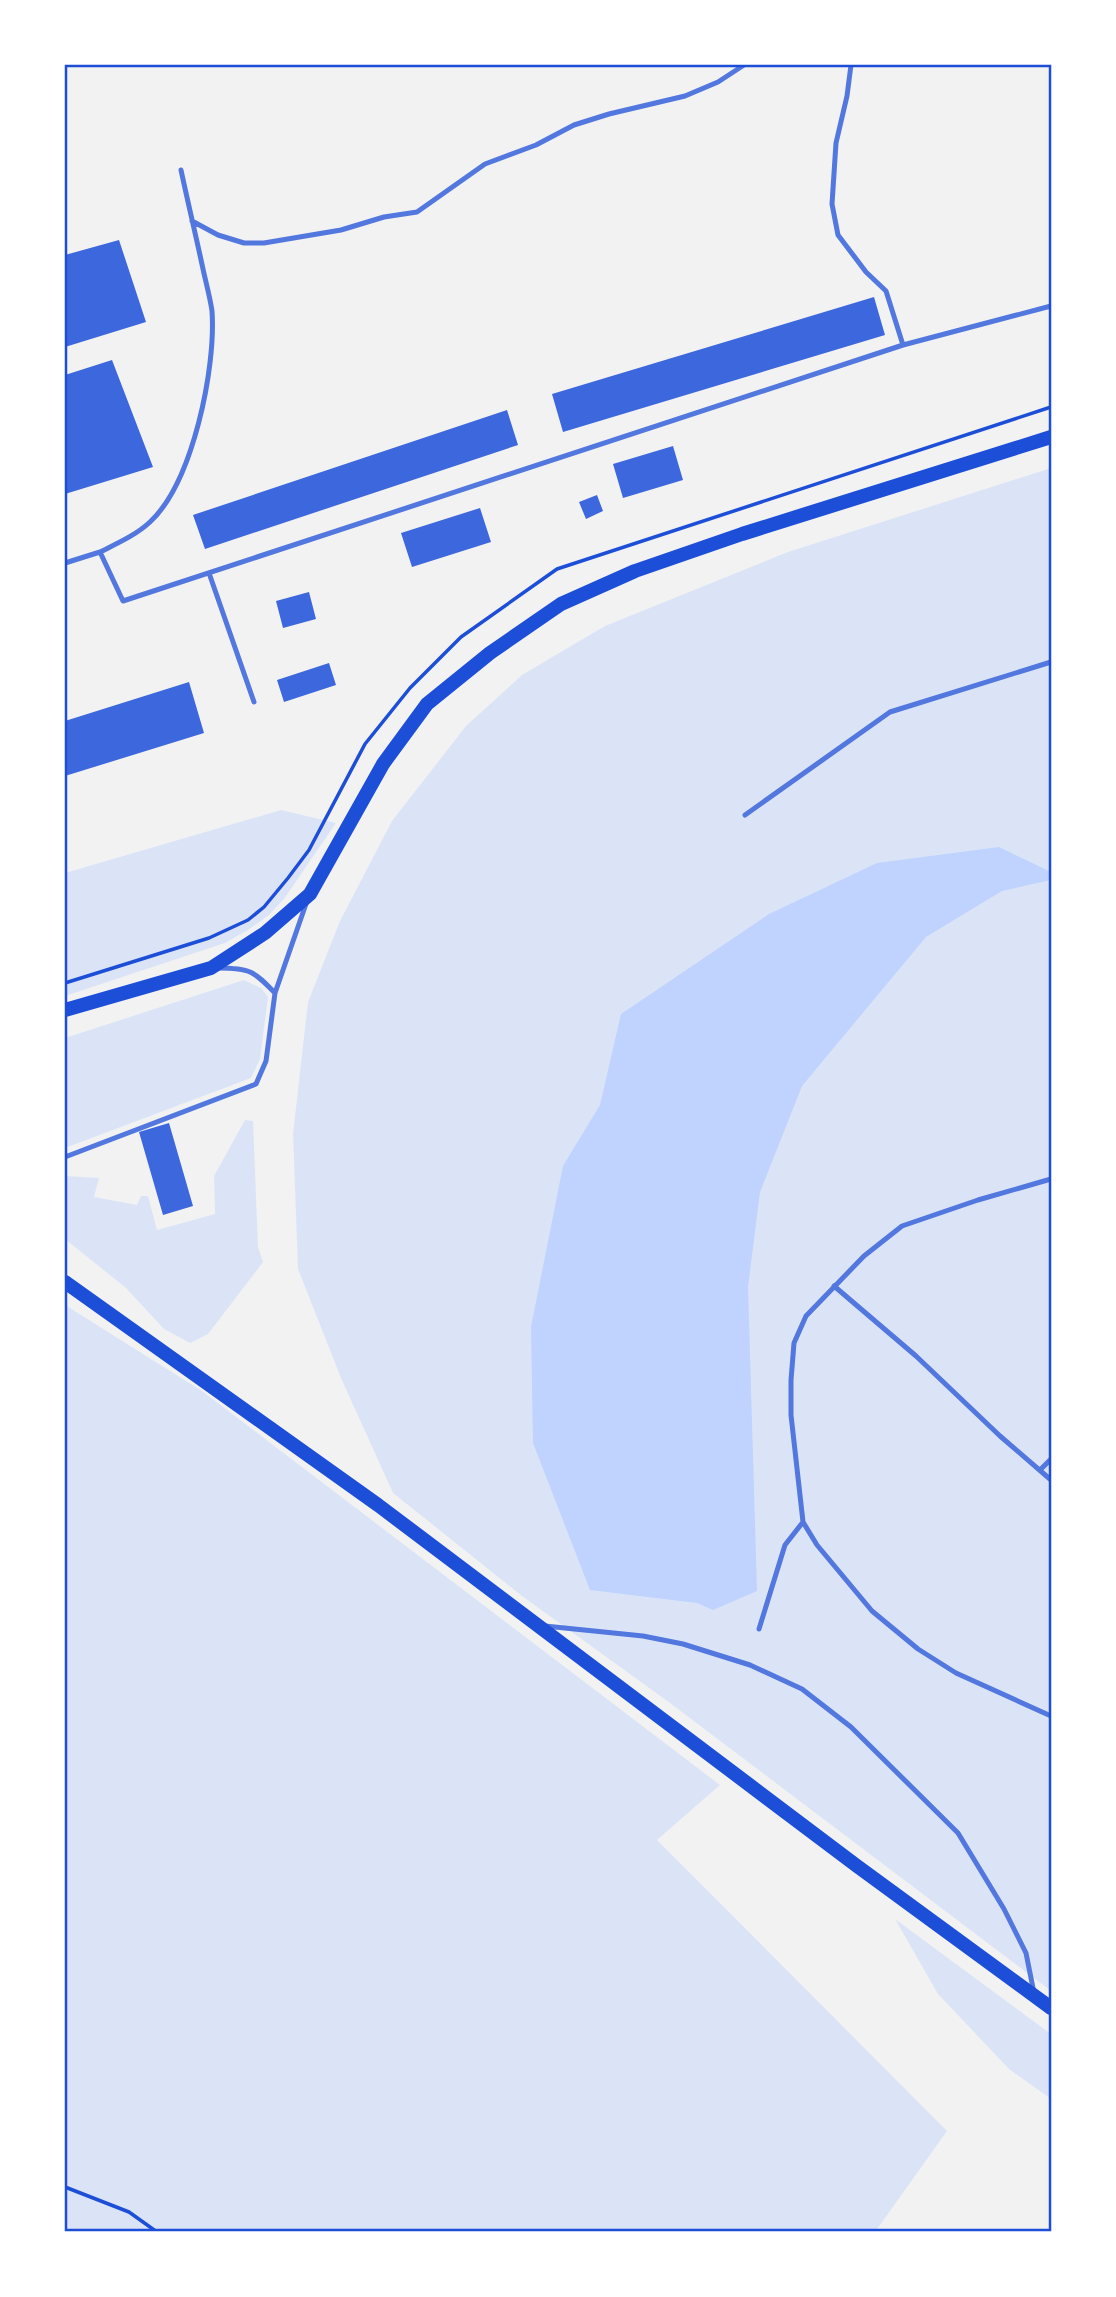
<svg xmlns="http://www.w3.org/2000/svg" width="1116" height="2297" viewBox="0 0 1116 2297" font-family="Georgia,serif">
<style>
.green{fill:#dbe4f7}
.water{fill:#bfd3fe}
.building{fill:#3d67dc}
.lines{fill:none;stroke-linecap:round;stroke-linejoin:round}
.path{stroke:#1d4ed8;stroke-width:3.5}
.service{stroke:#5277de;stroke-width:5}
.secondary{stroke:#1d4ed8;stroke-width:14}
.neatline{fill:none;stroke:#1d4ed8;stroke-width:2.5}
</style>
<rect width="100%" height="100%" fill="#f2f2f2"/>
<!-- green -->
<path class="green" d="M1051 468V1991L670 1703 522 1596 393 1493 341 1378 298 1269 293 1134 308 1002 340 921 392 821 466 726 522 675 605 626 788 552Z
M281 810 336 823 284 899 269 915 248 930 225 943 65 996V873Z
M244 980 261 988 268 997 260 1059 251 1078 65 1148V1038Z
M245 1120 253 1121 258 1247 263 1262 208 1334 190 1343 164 1329 126 1288 65 1239V1176L99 1178 94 1197 137 1205 141 1196H148L157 1230 215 1214 214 1176Z
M65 1305 202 1391 720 1785 657 1840 947 2131 875 2232H65Z
M895 1919 1051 2034V2099L1009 2069 938 1994Z"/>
<!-- water -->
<path class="water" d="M999 847 1051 872V880L1002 891 926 937 802 1086 760 1192 748 1287 757 1591 713 1610 697 1603 590 1590 533 1443 531 1327 563 1166 600 1105 621 1014 769 914 877 863Z"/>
<!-- building -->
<path class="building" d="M119 240 146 322 65 347V255Z
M874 297 885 335 563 432 552 394Z
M112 360 153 467 65 494V375Z
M507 410 518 445 205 549 193 515Z
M673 446 683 480 623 498 613 464Z
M597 495 603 511 586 519 579 502Z
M480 508 491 542 412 567 401 533Z
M309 592 316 619 283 628 276 601Z
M329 663 336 685 284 702 277 680Z
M189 682 204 733 65 776V721Z
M169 1123 193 1206 163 1215 139 1132Z"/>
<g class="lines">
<!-- path -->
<path class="path" d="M65 983 209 938 248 920 264 907 288 878 309 850 365 744 410 688 461 637 557 569 1051 407
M65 2187 129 2212 157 2232"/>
<!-- service -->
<path class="service" d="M192 221 218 235 244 243H264L341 230 384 217 417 212 485 164 536 145 574 125 609 114 685 96 718 82 744 65
M903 345 1051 306
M100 552C118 543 136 535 150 522 193 482 216 368 212 311 210 297 206 283 203 269 196 236 188 203 181 170
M65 563 100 552 123 601 903 345 886 291 866 272 838 235 832 204 836 143 847 96 851 65
M209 573 254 702
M745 815 890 712 1051 662
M218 968C250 968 254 971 275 993
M65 1157 256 1084 266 1061 275 993 307 901
M1051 1179 978 1200 902 1226 864 1256 806 1316 794 1343 791 1380V1415L803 1522 817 1545 872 1611 918 1649 956 1673 1051 1716
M834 1286 916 1356 1000 1436 1051 1480
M1040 1470 1051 1459
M545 1626 643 1636 683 1644 750 1665 802 1689 851 1727 958 1833 1004 1909 1026 1953 1034 1993
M759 1629 785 1545 803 1522"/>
<!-- secondary -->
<path class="secondary" d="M65 1010 211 968 265 933 310 894 383 764 427 704 490 653 561 604 635 571 742 534 1051 437
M65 1282 378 1505 857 1866 1051 2008"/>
</g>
<!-- border -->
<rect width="1116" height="2297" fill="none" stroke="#ffffff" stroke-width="133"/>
<rect x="66" y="66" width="984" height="2164" class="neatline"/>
</svg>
